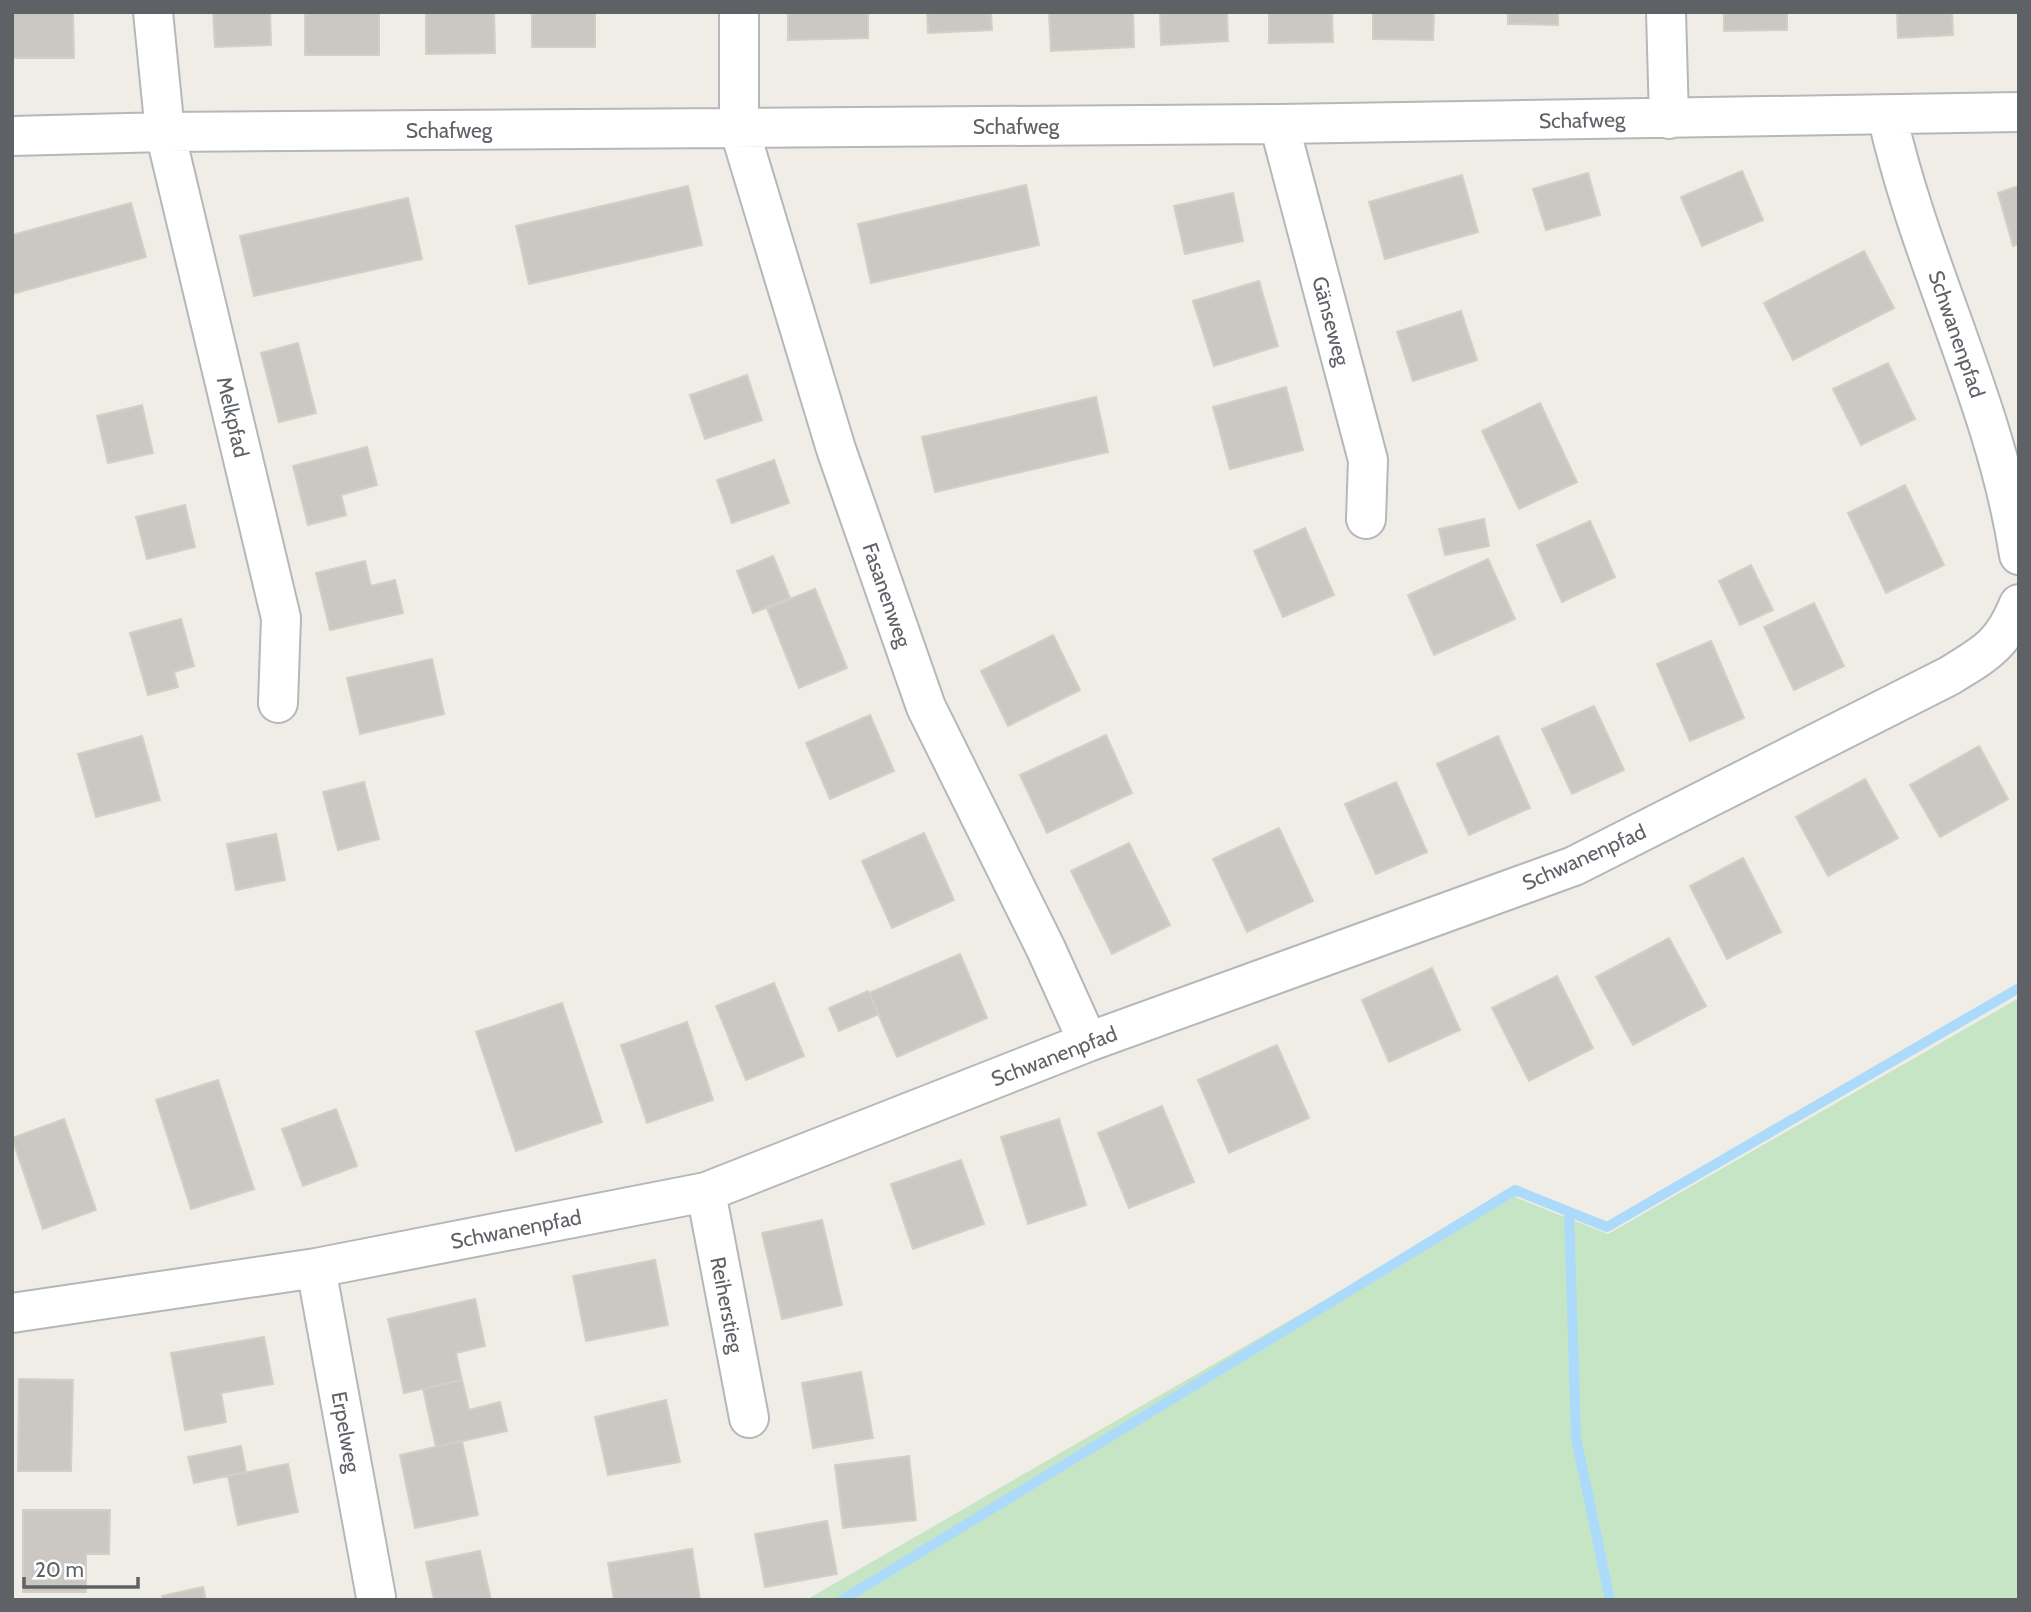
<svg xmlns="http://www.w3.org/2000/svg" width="2031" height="1612" viewBox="0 0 2031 1612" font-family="Cabin,sans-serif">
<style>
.green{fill:#c6e5c5}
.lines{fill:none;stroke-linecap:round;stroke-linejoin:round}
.stream{stroke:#acdafb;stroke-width:10}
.building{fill:#cbc8c4;stroke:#d4cfc5;stroke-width:2}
.minor-casing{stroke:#b4b7bb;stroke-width:42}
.minor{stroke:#fff;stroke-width:38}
.labels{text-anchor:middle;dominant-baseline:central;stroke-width:5;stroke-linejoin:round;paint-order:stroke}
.street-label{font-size:21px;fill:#5e6266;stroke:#fff}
</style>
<rect width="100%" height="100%" fill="#f0ede7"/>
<!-- green -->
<path class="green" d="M2019 998V1600H806L1515 1190 1517 1198 1608 1234Z"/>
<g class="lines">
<!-- stream -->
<path class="stream" d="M1569 1212 1576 1438 1610 1600
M842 1600 1515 1190 1607 1227 2019 988"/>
</g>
<!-- building -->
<path class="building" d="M12 12H73L74 58H12Z
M213 12H270L271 45 215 47Z
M305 12H379V55H305Z
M426 12H494L495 53 426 54Z
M532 12H595V47H532Z
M788 12H868V38L788 40Z
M927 12H991L992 30 928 33Z
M1049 12H1133L1134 47 1051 51Z
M1160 12H1227L1228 41 1161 45Z
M1269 12H1332L1333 42 1269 43Z
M1373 12H1434L1433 40 1373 39Z
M1508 12H1558V25L1508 24Z
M1724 12H1787V30L1724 31Z
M1897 12H1952L1953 35 1898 38Z
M1742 171 1763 220 1702 246 1681 197Z
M1588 173 1600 215 1546 230 1533 189Z
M1462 175 1478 232 1385 259 1369 202Z
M1026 185 1039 245 871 283 858 224Z
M688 186 702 245 529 284 516 226Z
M2019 186V244L2013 246 1998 193Z
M1233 193 1243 241 1185 254 1174 206Z
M408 198 422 259 254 296 240 236Z
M131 203 146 257 12 294V235Z
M1864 251 1894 308 1793 360 1764 303Z
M1259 281 1278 346 1214 366 1193 301Z
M1461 311 1477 360 1413 381 1397 332Z
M298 343 316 413 279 422 261 353Z
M1888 363 1915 419 1861 445 1833 389Z
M747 375 762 420 705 439 690 395Z
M1286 387 1303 450 1230 469 1213 407Z
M1096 397 1108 452 935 492 922 437Z
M1540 403 1577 482 1519 509 1482 431Z
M142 405 153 453 108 463 97 416Z
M367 447 377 485 341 495 346 515 308 525 293 466Z
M774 460 789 503 732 523 717 480Z
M1905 485 1944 565 1886 593 1848 513Z
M185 505 195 547 147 559 136 517Z
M1484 519 1489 546 1445 555 1439 529Z
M1590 521 1615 577 1562 602 1537 545Z
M1305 528 1334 595 1283 617 1254 551Z
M773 556 790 598 753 613 737 571Z
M1488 559 1515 619 1434 655 1408 595Z
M365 561 371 586 395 580 403 613 330 630 316 573Z
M1751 565 1773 610 1740 625 1719 581Z
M815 589 847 668 799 688 767 608Z
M1814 603 1844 666 1794 690 1764 627Z
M181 619 194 666 174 672 178 687 148 695 130 633Z
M1053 635 1080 690 1008 726 981 671Z
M1711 641 1744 718 1690 741 1657 664Z
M432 659 444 714 360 734 347 678Z
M1594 706 1624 770 1572 794 1542 729Z
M870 715 894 771 830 799 806 743Z
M1106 735 1132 793 1047 833 1020 775Z
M142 736 160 800 96 817 78 754Z
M1498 736 1530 808 1469 835 1437 764Z
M1979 746 2008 799 1940 837 1910 785Z
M1865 779 1898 838 1828 876 1796 817Z
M364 782 379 839 338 850 323 792Z
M1396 782 1427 852 1376 874 1345 804Z
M1279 828 1313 901 1247 932 1213 859Z
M924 833 954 900 892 928 862 861Z
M276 834 285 880 236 890 227 844Z
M1129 843 1170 925 1112 954 1071 871Z
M1743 858 1781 932 1727 959 1690 886Z
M1669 938 1706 1006 1633 1045 1596 977Z
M960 954 987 1018 897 1057 869 993Z
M1432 968 1460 1030 1389 1062 1362 1000Z
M1557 976 1593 1048 1529 1081 1492 1008Z
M774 983 804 1056 746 1080 716 1006Z
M868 991 879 1014 839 1031 829 1008Z
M562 1003 602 1122 516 1151 476 1032Z
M687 1022 713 1100 647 1123 621 1045Z
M1277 1045 1309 1118 1229 1153 1198 1080Z
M218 1080 254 1189 191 1209 156 1100Z
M1162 1106 1194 1182 1129 1208 1098 1133Z
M336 1109 357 1166 303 1186 282 1129Z
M64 1119 96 1210 43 1229 12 1138Z
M1059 1119 1086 1205 1028 1224 1001 1137Z
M961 1160 984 1224 913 1249 891 1184Z
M822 1220 842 1305 782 1319 762 1233Z
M655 1260 668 1325 586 1341 573 1276Z
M475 1299 485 1346 456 1353 462 1380 404 1393 388 1319Z
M264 1337 273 1384 221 1393 226 1422 185 1430 171 1353Z
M861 1372 873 1438 813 1448 802 1383Z
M19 1379 73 1380 71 1471H18Z
M462 1380 469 1410 500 1402 507 1431 436 1447 423 1389Z
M666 1400 680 1462 608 1475 595 1417Z
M462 1441 478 1515 415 1528 400 1455Z
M241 1446 246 1472 194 1483 188 1457Z
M909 1456 916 1520 843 1528 835 1465Z
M288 1464 298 1512 238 1525 228 1476Z
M23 1510H110L109 1554H86V1592H23Z
M827 1521 837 1574 765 1587 755 1534Z
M692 1549 700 1600H614L608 1563Z
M480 1551 491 1600H434L426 1562Z
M203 1587 206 1600H163L162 1596Z"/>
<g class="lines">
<!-- minor casing -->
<g class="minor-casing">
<path id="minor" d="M153 12 165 132 281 618 278 703
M739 12V128L836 449 926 707 1046 949 1088 1042
M1666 12 1669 119
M1887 115C1920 264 1996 403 2019 555
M1279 124 1368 460 1366 519
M12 136 165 132 1279 124 2019 112
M706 1192 749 1418
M316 1268 376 1597
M12 1313 316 1268 706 1192 1088 1042 1574 866 1949 676C1986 653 2002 646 2019 604"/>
</g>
<!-- minor -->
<use href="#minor" class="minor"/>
</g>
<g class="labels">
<!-- street labels -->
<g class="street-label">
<text transform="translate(1582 120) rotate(-1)">Schafweg</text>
<text x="1016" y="126">Schafweg</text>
<text x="449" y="130">Schafweg</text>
<text transform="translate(1331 321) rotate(75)">Gänseweg</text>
<text transform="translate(1957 334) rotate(71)">Schwanenpfad</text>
<text transform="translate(233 417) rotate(77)">Melkpfad</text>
<text transform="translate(887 595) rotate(71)">Fasanenweg</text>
<text transform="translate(1584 857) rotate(-24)">Schwanenpfad</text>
<text transform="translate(1054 1056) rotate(-21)">Schwanenpfad</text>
<text transform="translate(516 1229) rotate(-11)">Schwanenpfad</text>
<text transform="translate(727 1305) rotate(79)">Reiherstieg</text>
<text transform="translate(346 1432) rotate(80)">Erpelweg</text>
</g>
</g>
<!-- border -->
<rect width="2031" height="1612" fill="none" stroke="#5e6266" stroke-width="28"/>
<!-- scale -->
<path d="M24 1577v10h114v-10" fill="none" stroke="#5e6266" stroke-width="3.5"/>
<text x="35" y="1577" font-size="21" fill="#5e6266" stroke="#ffffff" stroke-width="5" paint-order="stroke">20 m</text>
</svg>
